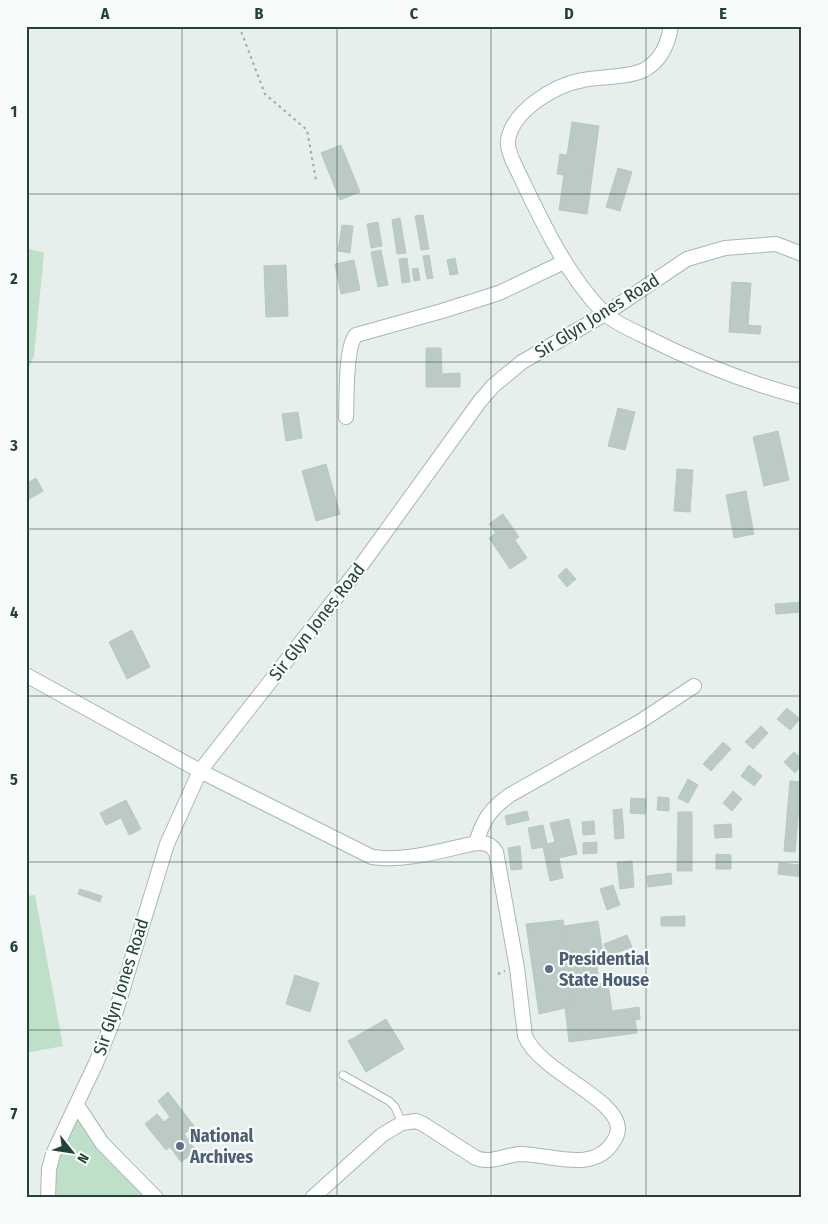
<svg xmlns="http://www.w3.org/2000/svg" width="828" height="1224" viewBox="0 0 828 1224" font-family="'Fira Sans Condensed',sans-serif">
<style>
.green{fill:#bfe0c8}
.building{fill:#bbcac4;stroke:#b8c9c2}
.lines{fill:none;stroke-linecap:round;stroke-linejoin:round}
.lane-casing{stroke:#a8b8b2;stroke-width:9}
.street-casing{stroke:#a8b8b2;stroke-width:16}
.path{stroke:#86b3a5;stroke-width:2;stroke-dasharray:2.5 4;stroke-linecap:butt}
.lane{stroke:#fff;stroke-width:7}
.street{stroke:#fff;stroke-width:14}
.grid{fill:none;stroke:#24423a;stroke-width:1;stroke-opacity:0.55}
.service-dot{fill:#5c6f8a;stroke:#f7fbf9;stroke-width:2}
.labels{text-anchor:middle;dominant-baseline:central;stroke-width:4.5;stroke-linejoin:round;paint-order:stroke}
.street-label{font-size:18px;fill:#24423a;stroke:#f7fbf9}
.service-label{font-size:18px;font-weight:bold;fill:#4e5e75;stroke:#f7fbf9;text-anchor:start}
.neatline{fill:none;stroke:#24423a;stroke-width:2}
.grid-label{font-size:16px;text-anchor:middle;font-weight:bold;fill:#24423a}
</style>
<rect width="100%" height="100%" fill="#e6efeb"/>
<!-- green -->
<path class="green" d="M26 248 44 253 34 356 26 373Z
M35 895 63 1046 26 1053V896Z
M81 1102 106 1146 158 1198H53L51 1180 64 1137Z"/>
<!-- building -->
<path class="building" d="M572 122 599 126 587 214 559 210 564 175 557 174 560 154 567 155Z
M341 145 360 192 340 200 321 153Z
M618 168 632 172 620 211 606 207Z
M423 215 429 249 421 250 415 216Z
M400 218 406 253 397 254 392 220Z
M378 222 382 246 371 248 367 224Z
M342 225 353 226 350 253 338 251Z
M381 250 388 285 378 287 371 252Z
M429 255 433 278 427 279 423 256Z
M407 258 410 282 402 283 399 259Z
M455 258 458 274 450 275 447 260Z
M354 260 360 290 341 294 335 264Z
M286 265 288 316 266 317 264 266Z
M418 268 420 280 414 281 412 269Z
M732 282 751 283 748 325 761 326 760 334 729 332Z
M426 348H441L442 374 460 373V387H426Z
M618 408 635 412 625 450 608 446Z
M298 412 302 438 286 441 282 414Z
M778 431 789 480 764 486 753 437Z
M326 464 340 514 316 521 302 471Z
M677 469 693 470 690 512 674 511Z
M36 478 43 491 26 501V484Z
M746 491 754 534 734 538 726 495Z
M503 514 519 537 515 540 527 558 510 569 489 538 496 533 489 524Z
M566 568 576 579 567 587 558 576Z
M802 602V612L776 614 775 604Z
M132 630 150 667 127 679 109 642Z
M787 708 800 719 790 730 777 719Z
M761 726 768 733 753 749 745 742Z
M723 742 731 749 711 771 703 764Z
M794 752 802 759V765L795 773 784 762Z
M749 765 762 776 754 786 741 776Z
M688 779 698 785 688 803 678 798Z
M790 781 801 782 795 852 784 851Z
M733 791 742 799 732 811 723 803Z
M658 797 669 798V811L657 810Z
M631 798 646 799 645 814 630 813Z
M126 800 141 829 129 835 121 818 106 825 100 813Z
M622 809 624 838 615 839 613 810Z
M527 811 529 820 507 825 505 816Z
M678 812H692V871H677Z
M569 819 577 854 559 858 563 878 550 881 543 847 532 849 528 828 543 825 547 844 555 842 550 823Z
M594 821 595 834 583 835 582 822Z
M731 824 732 837 715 838 714 825Z
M597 842V853L583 854V843Z
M520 846 522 869 511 870 508 848Z
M716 854 731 855V869H716Z
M632 861 634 887 620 889 617 862Z
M779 863 802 865V877L778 874Z
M671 873 672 884 648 887 647 876Z
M613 885 620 905 607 910 600 889Z
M80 889 102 896 100 902 78 894Z
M685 916V926H661V917Z
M563 920 574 1006 539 1014 526 924Z
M598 921 603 955 596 956 599 984 608 983 612 1011 639 1007 640 1019 635 1020 637 1033 569 1042 565 1007 574 1006 564 926Z
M627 935 632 947 609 956 604 944Z
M295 975 319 983 310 1012 286 1004Z
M386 1019 404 1049 366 1072 348 1041Z
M168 1092 194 1126 184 1134 188 1139 200 1130 204 1134 191 1144 196 1150 181 1162 170 1147 166 1150 145 1124 157 1114 164 1122 170 1117 158 1101Z"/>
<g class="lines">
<!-- lane casing -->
<g class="lane-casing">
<path id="lane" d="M343 1075 389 1101 395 1107 402 1123"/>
</g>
<!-- street casing -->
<g class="street-casing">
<path id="street" d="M671 26C668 45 661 61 644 70 628 78 601 76 583 80 555 85 513 110 508 140 507 147 510 153 512 159 537 211 563 271 603 312 613 322 630 329 642 335 693 361 747 383 802 397
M346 417C347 399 345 347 356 335L442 311 499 293 564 262
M26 675 200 771 372 857C407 862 442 850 476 843 485 843 490 843 496 852L517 968 525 1036C540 1072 617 1098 618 1128 618 1133 616 1138 613 1142 594 1174 550 1154 520 1154 505 1155 491 1164 476 1158L423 1124 416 1121 402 1123 382 1135 312 1198
M476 843C483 820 490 809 510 795L641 721 694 686
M77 1105 102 1143 156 1198
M48 1198 49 1169 53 1154 96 1063 113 1021 167 844 200 771 360 567 480 401 493 386 522 362 605 314 687 259 725 248 776 244 802 254"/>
</g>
<!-- path -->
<path class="path" d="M239 26 265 94 307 130 316 180
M498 974 505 971"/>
<!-- lane -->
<use href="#lane" class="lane"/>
<!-- street -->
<use href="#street" class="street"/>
</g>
<!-- grid -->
<path class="grid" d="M182 26V1198M337 26V1198M491 26V1198M646 26V1198M26 194H802M26 362H802M26 529H802M26 696H802M26 862H802M26 1030H802"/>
<!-- markers -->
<g class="service-dot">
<circle cx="549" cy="969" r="5"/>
<circle cx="180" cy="1146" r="5"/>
</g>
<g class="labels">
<!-- street labels -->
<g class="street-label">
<text transform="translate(597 316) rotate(-32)">Sir Glyn Jones Road</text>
<text transform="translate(317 622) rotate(-52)">Sir Glyn Jones Road</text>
<text transform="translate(121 987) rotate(-72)">Sir Glyn Jones Road</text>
</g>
<!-- service labels -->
<g class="service-label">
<text x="559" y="959">Presidential<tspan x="559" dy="21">State House</tspan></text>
<text x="190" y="1136">National<tspan x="190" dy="21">Archives</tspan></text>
</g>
</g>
<!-- border -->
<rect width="828" height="1224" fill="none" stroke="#f7fbf9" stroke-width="55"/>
<!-- north arrow -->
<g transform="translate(72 1152) rotate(120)" stroke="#f7fbf9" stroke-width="4" paint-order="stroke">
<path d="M0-4L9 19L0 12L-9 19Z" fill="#24423a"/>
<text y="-8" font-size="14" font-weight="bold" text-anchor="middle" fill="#24423a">N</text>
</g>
<rect x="28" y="28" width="772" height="1168" class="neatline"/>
<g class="grid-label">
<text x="105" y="19">A</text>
<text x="259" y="19">B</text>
<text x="414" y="19">C</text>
<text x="569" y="19">D</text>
<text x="723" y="19">E</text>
<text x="14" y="117">1</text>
<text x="14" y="284">2</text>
<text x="14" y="451">3</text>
<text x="14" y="618">4</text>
<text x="14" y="785">5</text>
<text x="14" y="952">6</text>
<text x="14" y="1119">7</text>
</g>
</svg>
